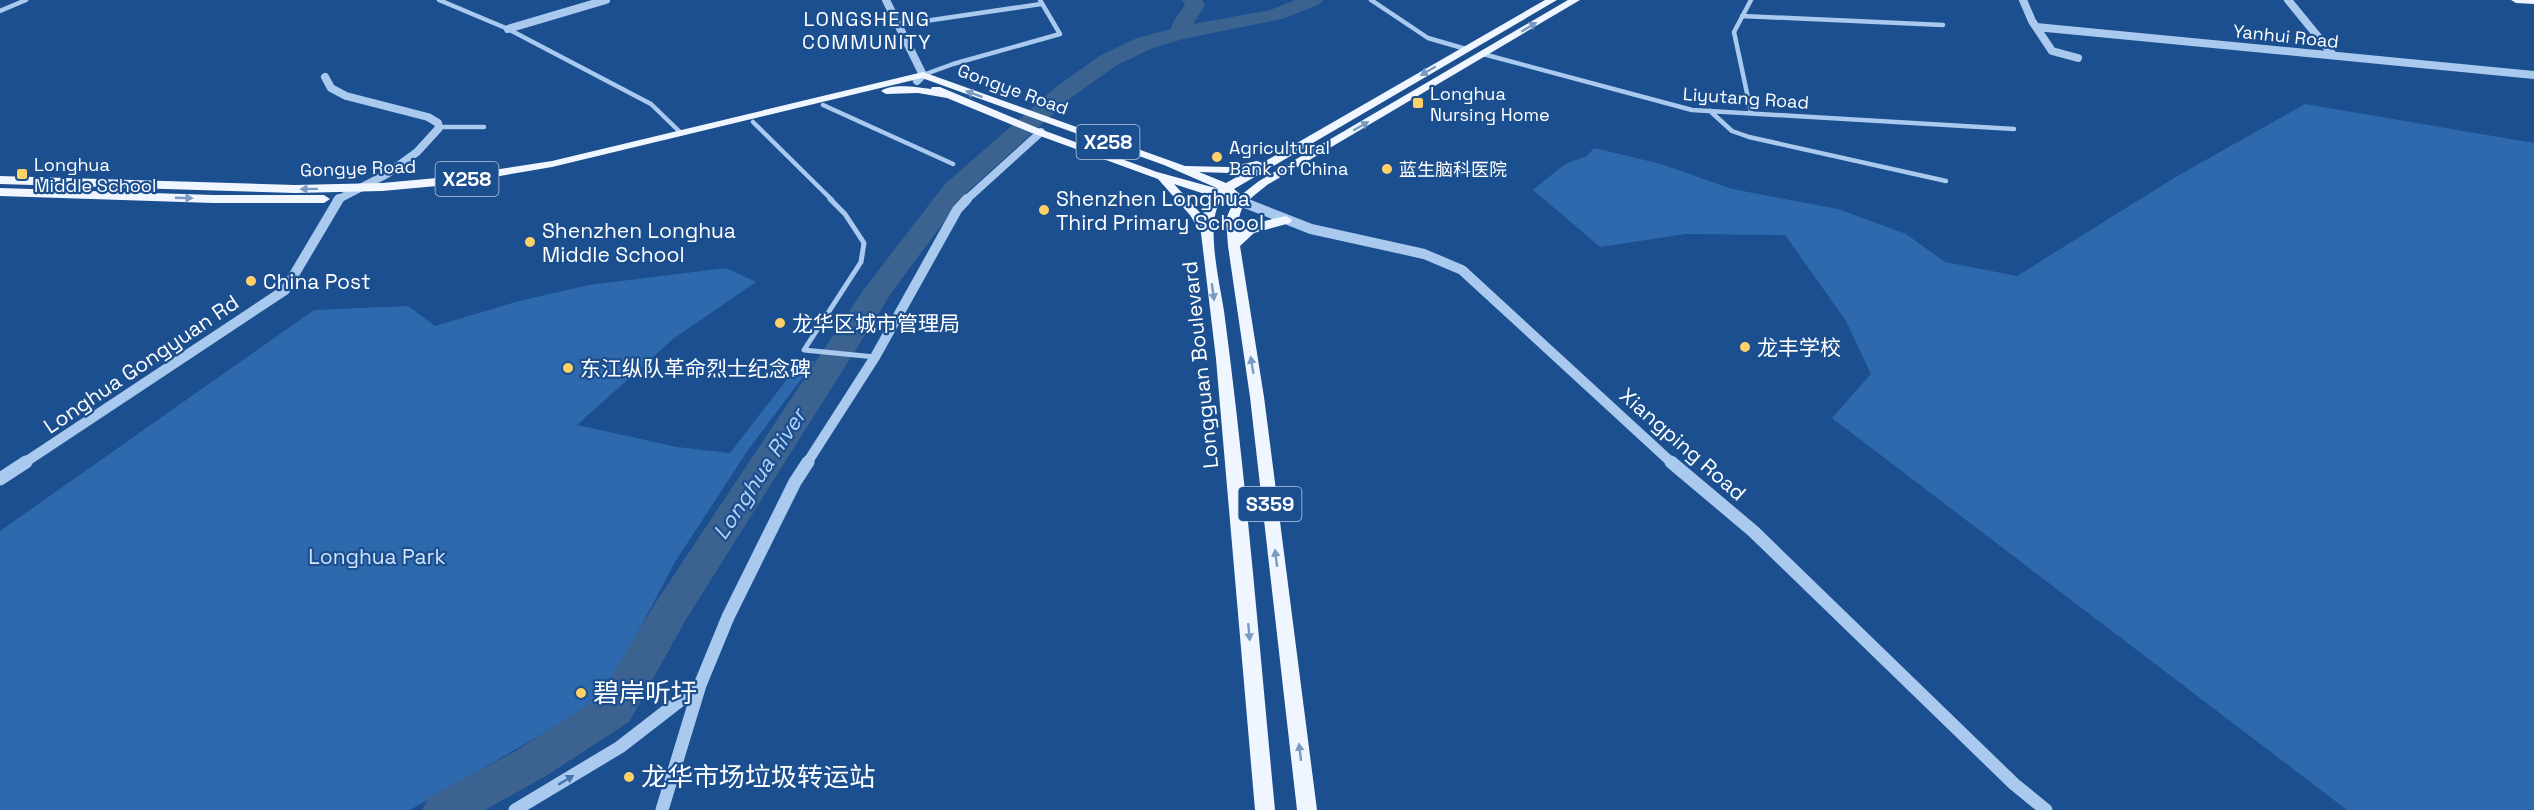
<svg xmlns="http://www.w3.org/2000/svg" width="2534" height="810" viewBox="0 0 2534 810" font-family="'Space Grotesk','Noto Sans SC',sans-serif">
<style>
.green{fill:#2e69ad}
.lines{fill:none;stroke-linecap:round;stroke-linejoin:round}
.river{fill:#3c6290;fill-rule:evenodd}
.minor-far1{stroke:#a9c9ee;stroke-width:4.5}
.minor{stroke:#a9c9ee;stroke-width:5}
.tertiary-far2{stroke:#a9c9ee;stroke-width:8}
.tertiary-far1{stroke:#a9c9ee;stroke-width:10}
.tertiary{stroke:#a9c9ee;stroke-width:13}
.primary{fill:#f0f6ff;fill-rule:evenodd}
.oneway{fill:#7b9ac1}
.oneway2{fill:#4674ac}
.poi-dot{fill:#ffd166;stroke:#1b4f8f;stroke-width:2}
.labels{text-anchor:middle;dominant-baseline:central;stroke-width:4.5;stroke-linejoin:round;paint-order:stroke}
.far-street-label{font-size:18px;fill:#fff;stroke:#1b4f8f}
.far-poi-label{font-size:18px;fill:#fff;stroke:#1b4f8f;text-anchor:start}
.far-quarter-label{font-size:20px;letter-spacing:1.5px;fill:#fff;stroke:#1b4f8f}
.shield{fill:#1b4f8f;stroke:#bbcadd;stroke-width:1.5}
.shield-label{font-size:20px;font-weight:bold;fill:#fff}
.poi-label{font-size:21px;fill:#fff;stroke:#1b4f8f;text-anchor:start}
.street-label{font-size:21px;fill:#fff;stroke:#1b4f8f}
.park-label{font-size:21px;fill:#cfe3fa;stroke:#1b4f8f}
.water-label{font-size:22px;font-style:italic;fill:#b5d3f5;stroke:#1b4f8f}
.near-poi-label{font-size:26px;fill:#fff;stroke:#1b4f8f;text-anchor:start}
</style>
<rect width="100%" height="100%" fill="#1b4f8f"/>
<!-- green -->
<path class="green" d="M2305 104 2534 143V810H2347L1832 418 1871 374 1846 321 1785 235 1686 234 1600 247 1533 190 1565 164 1587 156 1594 148 1661 164 1732 189 1838 209 1906 234 1945 262 2017 276 2174 178Z
M726 268 756 282 673 339 577 425 677 447 730 453 802 360 815 361 748 450 675 562 602 700 410 810H0V531L314 310 408 306 435 326 519 301 589 285Z"/>
<g class="lines">
<!-- river -->
<path class="river" d="M1182 0H1202L1205 5 1193 24 1270 10 1295 0H1323L1320 4 1282 19 1183 39 1153 48 1117 65 1072 97 963 196 892 292 685 621 629 722 546 776 485 810H422L429 797 514 752 599 698 654 605 864 289 945 184 1056 87 1101 55 1137 38 1171 29 1173 22 1185 5Z"/>
<!-- minor-far1 -->
<path class="minor-far1" d="M439 0 508 29 651 104 681 133
M1371 0 1428 38 1466 49
M1751 0 1734 32 1751 112
M0 11 26 0
M1742 16 1943 25
M898 25 1041 4
M1483 54 1692 110 2014 129
M923 75 953 64 1060 34 1040 0
M823 105 953 164
M1710 111 1732 131 1749 137 1946 181
M753 122 832 200
M440 127H484"/>
<!-- minor -->
<path class="minor" d="M830 199 845 214 864 243 861 262 804 350 875 357"/>
<!-- tertiary-far2 -->
<path class="tertiary-far2" d="M886 0 923 75 917 81
M2023 0 2032 21 2052 51 2078 58
M2288 0 2333 55
M2036 27 2534 75
M508 29 606 0
M325 77 331 88 346 96 428 117 438 123 439 128 417 152 387 174 337 200
M966 200 1041 132"/>
<!-- tertiary-far1 -->
<path class="tertiary-far1" d="M1240 201 1311 229 1424 254 1462 270 1672 463
M24 463 285 290 339 199
M807 463 875 357 957 210 967 199"/>
<!-- tertiary -->
<path class="tertiary" d="M1671 462 1753 531 2014 784 2046 810
M0 479 26 462
M515 810 620 747 700 685
M662 810 700 685 728 617 795 482 808 462"/>
<!-- primary -->
<path class="primary" d="M1545 0H1557L1234 189 1241 195 1259 181 1568 0H1580L1267 185C1248 201 1237 205 1239 231 1253 222 1270 220 1286 216L1292 220 1290 223 1254 233 1240 246 1264 397 1317 810H1297L1250 397 1228 246 1226 219 1233 203 1222 199C1204 220 1220 284 1224 311 1246 476 1259 644 1275 810H1255L1216 359 1201 233 1190 215 1158 179 1032 133 947 98 918 93 886 94 881 91C892 83 917 87 931 89L932 87H940L1040 129 1157 172 1219 189 1164 165 922 78 552 167 448 185 382 191 295 193 0 184V176L295 185 382 183 448 177 552 161 923 72 1185 166 1229 167 1257 161 1262 163ZM1253 168 1226 183 1199 172 1229 173ZM1174 184 1211 196 1204 209 1203 216Z
M2511 0H2534V4L2516 3Z
M0 188 213 195H324L330 199 324 203H213L0 196Z"/>
</g>
<!-- one-way arrows -->
<defs><path id="oneway-solid" d="M-6-.8H1V-3.2L6.5 0L1 3.2V.8H-6Z" transform="scale(1.5)"/></defs>
<g class="oneway">
<use href="#oneway-solid" transform="translate(1529 27) rotate(-31)"/>
<use href="#oneway-solid" transform="translate(1428 71) rotate(150)"/>
<use href="#oneway-solid" transform="translate(974 94) rotate(-160)"/>
<use href="#oneway-solid" transform="translate(1361 126) rotate(-30)"/>
<use href="#oneway-solid" transform="translate(309 189) rotate(179)"/>
<use href="#oneway-solid" transform="translate(184 198) rotate(2)"/>
<use href="#oneway-solid" transform="translate(1213 292) rotate(82)"/>
<use href="#oneway-solid" transform="translate(1252 365) rotate(-99)"/>
<use href="#oneway-solid" transform="translate(1276 558) rotate(-97)"/>
<use href="#oneway-solid" transform="translate(1249 632) rotate(85)"/>
<use href="#oneway-solid" transform="translate(1300 752) rotate(-97)"/>
</g>
<use class="oneway2" href="#oneway-solid" transform="translate(566 780) rotate(-31)"/>
<!-- markers -->
<g class="poi-dot">
<rect x="1412" y="97" width="12" height="12" rx="3"/>
<circle cx="1217" cy="157" r="6"/>
<circle cx="1387" cy="169" r="6"/>
<rect x="16" y="168" width="12" height="12" rx="3"/>
<circle cx="1044" cy="210" r="6"/>
<circle cx="530" cy="242" r="6"/>
<circle cx="251" cy="281" r="6"/>
<circle cx="780" cy="323" r="6"/>
<circle cx="1745" cy="347" r="6"/>
<circle cx="568" cy="368" r="6"/>
<circle cx="581" cy="693" r="6"/>
<circle cx="629" cy="777" r="6"/>
</g>
<g class="labels">
<!-- far-street labels -->
<g class="far-street-label">
<text transform="translate(2286 36) rotate(6)">Yanhui Road</text>
<text transform="translate(1013 89) rotate(20)">Gongye Road</text>
<text transform="translate(1746 98) rotate(4)">Liyutang Road</text>
<text transform="translate(358 168) rotate(-2)">Gongye Road</text>
</g>
<!-- far-poi labels -->
<g class="far-poi-label">
<text x="1430" y="93">Longhua<tspan x="1430" dy="21">Nursing Home</tspan></text>
<text x="1229" y="147">Agricultural<tspan x="1229" dy="21">Bank of China</tspan></text>
<text x="34" y="164">Longhua<tspan x="34" dy="21">Middle School</tspan></text>
<text x="1399" y="169">蓝生脑科医院</text>
</g>
<!-- far-quarter labels -->
<g class="far-quarter-label">
<text x="867" y="19">LONGSHENG<tspan x="867" dy="23">COMMUNITY</tspan></text>
</g>
<!-- shield labels -->
<g class="shield">
<rect x="1076.5" y="125" width="63" height="34" rx="4.5"/>
<rect x="435.5" y="162" width="63" height="34" rx="4.5"/>
<rect x="1238.5" y="487" width="63" height="34" rx="4.5"/>
</g>
<g class="shield-label">
<text x="1108" y="142">X258</text>
<text x="467" y="179">X258</text>
<text x="1270" y="504">S359</text>
</g>
<!-- poi labels -->
<g class="poi-label">
<text x="1056" y="198">Shenzhen Longhua<tspan x="1056" dy="24">Third Primary School</tspan></text>
<text x="542" y="230">Shenzhen Longhua<tspan x="542" dy="24">Middle School</tspan></text>
<text x="263" y="281">China Post</text>
<text x="792" y="323">龙华区城市管理局</text>
<text x="1757" y="347">龙丰学校</text>
<text x="580" y="368">东江纵队革命烈士纪念碑</text>
</g>
<!-- street labels -->
<g class="street-label">
<text transform="translate(141 364) rotate(-34)">Longhua Gongyuan Rd</text>
<text transform="translate(1200 365) rotate(-96)">Longguan Boulevard</text>
<text transform="translate(1683 444) rotate(41)">Xiangping Road</text>
</g>
<!-- park labels -->
<g class="park-label">
<text x="377" y="556">Longhua Park</text>
</g>
<!-- water labels -->
<g class="water-label">
<text transform="translate(759 474) rotate(-57)">Longhua River</text>
</g>
<!-- near-poi labels -->
<g class="near-poi-label">
<text x="593" y="693">碧岸听圩</text>
<text x="641" y="777">龙华市场垃圾转运站</text>
</g>
</g>
</svg>
